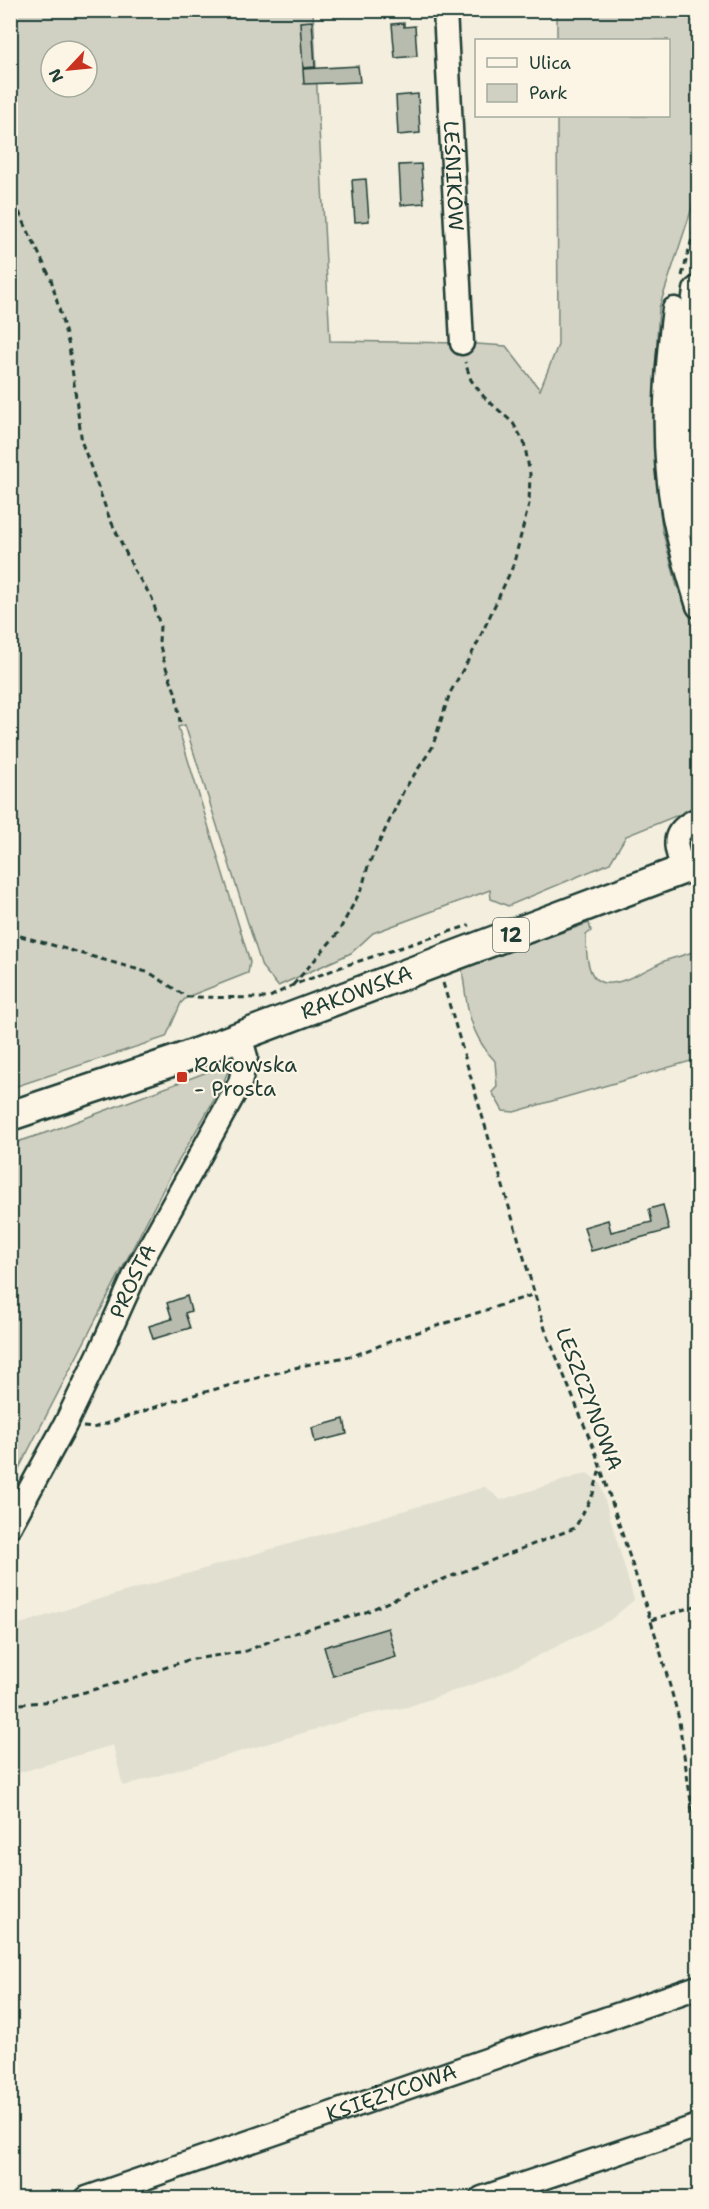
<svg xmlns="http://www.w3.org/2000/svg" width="709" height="2209" viewBox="0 0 709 2209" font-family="'Shantell Sans',sans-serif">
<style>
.built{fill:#e1dfd0}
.green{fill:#d0d1c2;stroke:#78877b;stroke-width:1.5;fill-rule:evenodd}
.building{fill:#b8bcae;stroke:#1f3d34;stroke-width:1.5}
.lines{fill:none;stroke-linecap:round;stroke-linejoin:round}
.minor-casing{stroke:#1f3d34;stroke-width:27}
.major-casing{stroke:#1f3d34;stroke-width:33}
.path{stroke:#1f3d34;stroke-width:3;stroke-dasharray:6 4.5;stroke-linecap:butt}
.minor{stroke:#fcf5e5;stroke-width:22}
.major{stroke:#fcf5e5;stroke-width:28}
.poi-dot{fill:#c8321e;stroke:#fcf5e5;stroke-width:2}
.labels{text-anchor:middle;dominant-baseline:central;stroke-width:4.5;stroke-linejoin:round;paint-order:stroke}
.shield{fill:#fcf5e5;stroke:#617469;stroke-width:1.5}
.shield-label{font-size:20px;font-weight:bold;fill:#1f3d34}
.street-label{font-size:21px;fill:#1f3d34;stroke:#fcf5e5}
.poi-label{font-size:21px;fill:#1f3d34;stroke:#fcf5e5;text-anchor:start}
</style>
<rect width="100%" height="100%" fill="#f3eede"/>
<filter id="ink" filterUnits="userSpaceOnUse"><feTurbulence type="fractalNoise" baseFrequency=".0167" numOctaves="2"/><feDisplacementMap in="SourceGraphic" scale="12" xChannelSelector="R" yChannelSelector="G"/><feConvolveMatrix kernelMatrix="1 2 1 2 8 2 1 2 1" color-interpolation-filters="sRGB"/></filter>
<g filter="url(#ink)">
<!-- built -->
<path class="built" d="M587 1473 600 1483 634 1600 610 1620 497 1676 407 1707 364 1715 123 1786 113 1745 11 1775V1627L90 1602 485 1487 501 1500Z"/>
<!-- green -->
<path class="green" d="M11 11H313L330 341 462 343 506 346 540 390 558 345 557 116H668V40H557V11H698V190L659 308 657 339 655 463 662 529 677 586 698 636V807L626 836 610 863 508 906 491 899 490 890 373 933 351 953 278 986 262 967 185 725 178 727 250 962 248 973 187 997 181 1003 166 1037 11 1088ZM51 51H87V87H51Z
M589 923 591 931 586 935C586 948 586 977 601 982 618 989 651 966 667 960 677 957 688 954 698 950V1059L514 1112 503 1111 492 1092 497 1087 495 1061C469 1035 466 1003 462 967Z
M215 1069H229L221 1088 171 1174 11 1484V1144L51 1131Z"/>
<!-- building -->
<path class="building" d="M312 21 315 67 303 68 300 22Z
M404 23V27L415 26 417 56 395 58 392 24Z
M358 66 360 82 304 84 303 69Z
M418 94 420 133 398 135 396 96Z
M421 164 424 203 401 205 399 165Z
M366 179 369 221 355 222 352 180Z
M663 1205 669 1230 591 1251 584 1227 608 1220 611 1232 652 1222 649 1209Z
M187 1296 191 1311 185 1313 190 1328 153 1339 149 1326 172 1319 167 1303Z
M344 1419 347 1434 315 1442 312 1428Z
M388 1628 396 1657 333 1676 324 1647Z"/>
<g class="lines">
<!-- minor casing -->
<g class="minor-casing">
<g id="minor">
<path id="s1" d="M445 10 462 343"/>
<path d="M674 309C665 378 661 448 674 517 680 547 689 577 698 606"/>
<path d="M684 869C673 844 671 831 698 819"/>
<path id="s2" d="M10 1526 65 1425 102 1348 138 1268 240 1083 246 1057 240 1036"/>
<path id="s3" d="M87 2198 698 1987"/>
<path d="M482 2198 698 2126"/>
</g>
</g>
<!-- major casing -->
<g class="major-casing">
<g id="major">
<path d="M698 291C684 368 684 447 698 524"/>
<path id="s4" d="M10 1116 174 1061 698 864"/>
</g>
</g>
<!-- path -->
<path class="path" d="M10 193 51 279 69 346 82 443 109 517 134 570 152 598 160 626 159 642 165 665 176 694 180 722
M682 276 698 216
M10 933 150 973 187 997 268 998 293 985 344 966 470 925
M443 983 545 1329 596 1454 658 1643 678 1715 698 1848
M293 985 338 933 362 888 368 866 404 790 432 748 450 693 476 646 513 566 529 504 530 474 524 442 513 423 484 397 471 380 465 362
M83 1427 93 1428 186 1397 306 1365 355 1355 397 1339 535 1294
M651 1620 698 1605
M10 1705 52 1701 125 1681 188 1660 246 1651 278 1638 366 1612 408 1593 575 1528 593 1494 600 1469"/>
<!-- minor -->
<use href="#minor" class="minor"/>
<!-- major -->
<use href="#major" class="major"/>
</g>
</g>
<!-- markers -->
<rect class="poi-dot" x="176" y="1071" width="12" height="12" rx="3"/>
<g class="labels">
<!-- shield labels -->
<rect class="shield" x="493" y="918" width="36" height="34" rx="4.5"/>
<g class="shield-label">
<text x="511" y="935">12</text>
</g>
<!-- street labels -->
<g class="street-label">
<text stroke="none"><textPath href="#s1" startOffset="166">LEŚNIKÓW</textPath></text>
<text stroke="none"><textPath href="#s4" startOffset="368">RAKOWSKA</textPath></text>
<text stroke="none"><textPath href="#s2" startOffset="274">PROSTA</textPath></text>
<text transform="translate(589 1399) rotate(69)">LESZCZYNOWA</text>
<text stroke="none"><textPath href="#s3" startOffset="322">KSIĘŻYCOWA</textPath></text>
</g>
<!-- poi labels -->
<g class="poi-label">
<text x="194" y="1065">Rakowska<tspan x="194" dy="24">- Prosta</tspan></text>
</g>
</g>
<!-- margin -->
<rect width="709" height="2209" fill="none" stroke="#fcf5e5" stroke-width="36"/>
<rect x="18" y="18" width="673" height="2173" fill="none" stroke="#1f3d34" stroke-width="2" filter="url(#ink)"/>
<!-- legend -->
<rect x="475" y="39" width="195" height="78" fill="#fcf5e5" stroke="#a4ab9e" stroke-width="1.5"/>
<rect x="487" y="58" width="30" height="9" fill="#fcf5e5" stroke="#a4ab9e" stroke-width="1.5"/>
<text x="529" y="69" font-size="18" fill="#1f3d34">Ulica</text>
<rect x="487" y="84" width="30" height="18" fill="#d0d1c2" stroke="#a4ab9e" stroke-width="1.5"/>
<text x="529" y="99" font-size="18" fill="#1f3d34">Park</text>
<!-- north arrow -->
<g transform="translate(69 69) rotate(244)"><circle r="28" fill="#fcf5e5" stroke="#a4ab9e" stroke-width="1.5"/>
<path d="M0-4.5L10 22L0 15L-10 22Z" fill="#c8321e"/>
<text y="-9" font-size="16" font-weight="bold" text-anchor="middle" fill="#1f3d34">N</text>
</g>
</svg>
